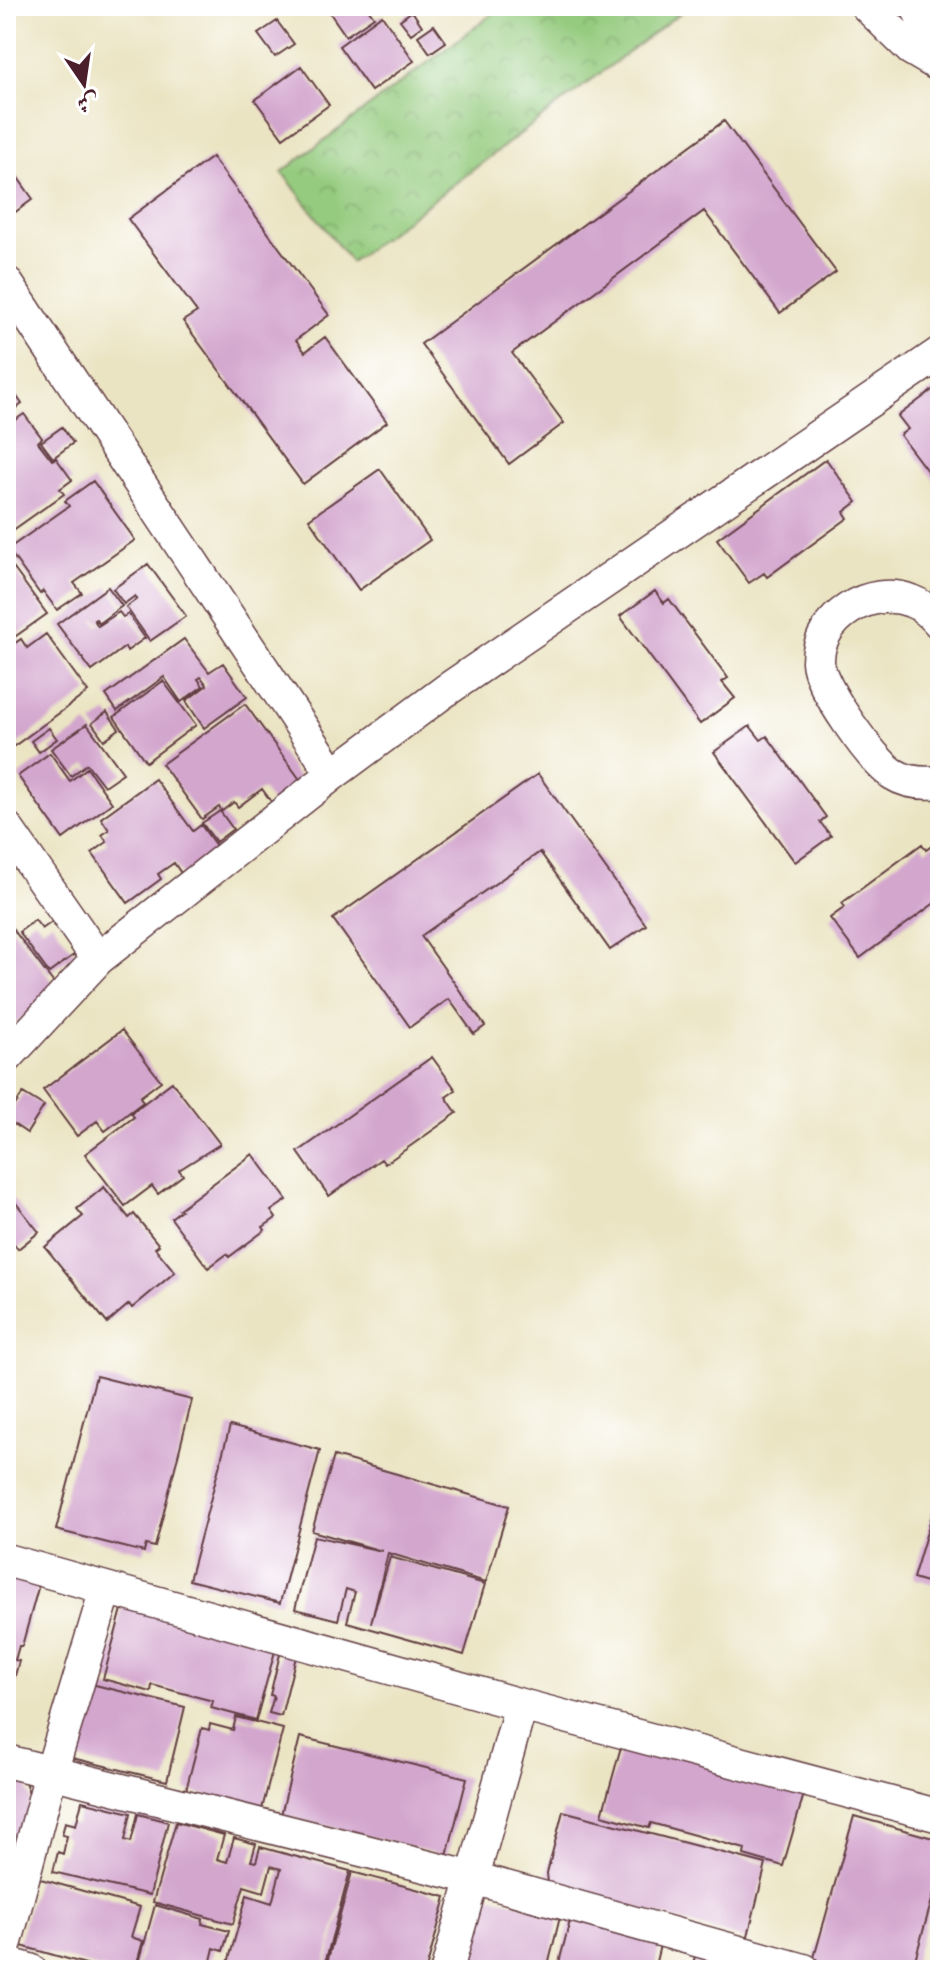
<svg xmlns="http://www.w3.org/2000/svg" width="946" height="1976" viewBox="0 0 946 1976" font-family="'IM FELL French Canon',Amiri,serif">
<style>
.park{fill:url(#park-crowns);stroke:#6f7554;stroke-width:2}
.building{fill:#d3a6ce}
.lines{fill:none;stroke-linecap:round;stroke-linejoin:round}
.street-casing{stroke:#623d42;stroke-width:35}
.street{stroke:#fff;stroke-width:32}
</style>
<defs>
<pattern id="park-crowns" width="20" height="18" patternUnits="userSpaceOnUse" patternTransform="scale(2)"><rect width="20" height="18" fill="#94cb7e"/><path d="M2 6a3 3 0 1 1 6 0M12 15a3 3 0 1 1 6 0" fill="none" stroke="#81ae6d"/></pattern>
</defs>
<rect width="100%" height="100%" fill="#fff"/>
<filter id="ink" filterUnits="userSpaceOnUse"><feTurbulence type="fractalNoise" baseFrequency=".0125" numOctaves="2"/><feDisplacementMap in="SourceGraphic" scale="16" xChannelSelector="R" yChannelSelector="G"/><feConvolveMatrix kernelMatrix="1 2 1 2 8 2 1 2 1" color-interpolation-filters="sRGB"/></filter>
<filter id="wash" filterUnits="userSpaceOnUse"><feTurbulence type="fractalNoise" baseFrequency=".006" numOctaves="4" result="noise"/><feDisplacementMap in="SourceGraphic" scale="32" xChannelSelector="R" yChannelSelector="G"/><feGaussianBlur stdDeviation="1.8" result="paint"/><feColorMatrix in="noise" values="0 0 0 0 0 0 0 0 0 0 0 0 0 0 0 0 0 1.4 0 .05"/><feComposite in="paint" operator="in"/></filter>
<g filter="url(#wash)">
<rect width="100%" height="100%" fill="#ebe4c3"/>
<!-- park -->
<path class="park" d="M503 6H675L680 13 351 262 282 172Z"/>
<g id="blocks">
<!-- building -->
<path class="building" d="M325 6H366L374 17 346 36Z
M412 11 422 26 411 34 400 20Z
M382 15 414 61 371 91 339 46Z
M277 21 294 44 275 57 258 34Z
M434 25 446 42 430 53 418 36Z
M301 66 329 105 283 138 255 100Z
M724 121 836 272 780 313 704 211 512 353 564 423 509 464 421 344Z
M212 157 329 315 296 340 305 352 325 337 387 422 303 484 183 321 197 312 128 219Z
M6 161 33 199 14 213 6 201Z
M6 381 22 404 6 416Z
M935 388 940 394V488L900 435 908 429 898 416Z
M24 414 42 438 38 442 52 460 56 458 72 480 60 489 64 494 6 535V422L8 425Z
M62 427 73 443 53 458 41 442Z
M826 459 857 502 844 512 848 518 767 577 764 573 749 583 717 539Z
M380 469 430 540 359 590 309 519Z
M93 481 135 540 74 583 82 593 57 610 43 591 40 594 8 549 69 506 65 501Z
M6 558 47 614 6 643Z
M148 564 186 616 150 641 126 607 137 599 135 596 124 604 113 589Z
M108 587 122 606 99 623 96 619 94 620 98 626 119 612 123 617 128 614 145 638 127 651 125 647 92 671 57 624Z
M655 591 664 603 669 599 728 678 722 682 735 698 700 724 620 616Z
M46 634 88 692 6 752V663L14 657 8 648 21 639 27 648Z
M184 639 209 672 223 663 247 697 204 728 186 701 207 685 201 677 198 679 203 686 181 702 164 677 117 711 106 695Z
M163 681 196 725 146 762 114 717Z
M245 704 304 785 276 808 262 789 238 807 234 802 222 811 219 807 202 819 162 764Z
M107 712 119 729 104 740 92 723Z
M87 724 123 773 104 786 87 764 71 776 51 749Z
M750 726 761 740 767 736 826 817 820 822 831 836 795 862 714 752Z
M49 728 57 739 39 752 31 741Z
M50 753 70 781 87 768 112 803 63 839 18 776Z
M538 774 646 925 610 950 540 852 421 936 485 1026 474 1034 449 999 410 1027 333 919Z
M155 779 193 831 201 825 221 853 185 879 174 863 158 874 161 879 128 903 92 853 107 842 102 835 109 830 101 818Z
M220 811 233 829 216 842 202 823Z
M940 840V899L860 958 830 918 845 907 842 903 922 844 926 850Z
M6 920 59 990 6 1030Z
M35 920 42 929 52 922 75 954 49 973 19 932Z
M122 1030 161 1081 140 1097 143 1102 105 1131 97 1121 77 1136 43 1090Z
M432 1057 456 1090 446 1097 457 1113 385 1164 381 1159 329 1196 298 1152Z
M172 1082 220 1144 179 1170 183 1175 158 1194 152 1186 125 1206 85 1154 134 1117 131 1113Z
M23 1093 44 1106 27 1133 6 1119Z
M253 1154 287 1200 271 1211 276 1218 263 1227 265 1230 229 1257 227 1254 208 1268 171 1218 181 1210 179 1209Z
M104 1187 129 1218 134 1214 159 1245 155 1248 175 1272 132 1308 129 1304 107 1323 45 1247 83 1216 77 1209Z
M8 1193 39 1232 18 1249 6 1235Z
M96 1376 192 1400 155 1547 146 1545 144 1552 56 1530Z
M230 1426 320 1450 280 1603 189 1580Z
M334 1456 509 1506 486 1582 388 1553 371 1623 390 1557 485 1584 464 1655 347 1622 355 1592 346 1589 338 1620 295 1609 314 1536 382 1551 312 1531Z
M939 1492H940V1586L913 1578Z
M6 1564 28 1569 38 1588 22 1646H19L15 1660 19 1661 7 1705Z
M124 1602 277 1644 256 1720 211 1708 213 1701 152 1685 151 1692 103 1679Z
M299 1645 281 1716 269 1713 274 1696 270 1695 282 1646Z
M87 1683 185 1707 167 1781 68 1757Z
M236 1717 283 1729 262 1809 186 1790 202 1728 209 1730 210 1724 233 1730Z
M624 1736 806 1787 783 1866 744 1855 745 1849 651 1823 649 1828 602 1815Z
M300 1737 467 1778 447 1856 281 1815Z
M6 1774 24 1779 31 1799 6 1890Z
M82 1801 131 1813 125 1840 131 1842 138 1814 168 1822 150 1895 53 1872 58 1852 63 1854 67 1836 62 1835 65 1822 76 1825Z
M563 1811 766 1864 747 1940 548 1883 547 1873Z
M854 1816 940 1840V1872L912 1970H846L813 1961Z
M176 1822 224 1835 217 1859 227 1862 234 1838 256 1844 251 1861 256 1862 260 1847 350 1871 323 1970H226L247 1895 272 1903 281 1869 271 1866 264 1892 244 1886 233 1924 153 1902Z
M352 1872 446 1897 426 1970H325Z
M37 1878 140 1907 131 1937 143 1941 135 1970H107L18 1945Z
M477 1891 560 1917 547 1970H471L457 1966Z
M155 1905 203 1919 202 1924 229 1931 223 1951 214 1948 210 1965 223 1970H137Z
M571 1917 661 1941 654 1970H557Z
M696 1953 757 1970H691Z"/>
</g>
</g>
<g filter="url(#ink)">
<use href="#blocks" fill-opacity="0" stroke="#623d42" stroke-width="2"/>
<g class="lines">
<!-- street casing -->
<g class="street-casing">
<path id="street" d="M867 6 911 49 940 66
M916 6 940 48
M6 282 333 774
M940 623C932 614 923 605 911 601 871 585 817 617 818 662 819 686 872 761 893 774 907 783 923 784 940 782
M6 827 98 959
M6 1058 98 959 333 774 445 691 940 353
M6 1560 521 1705 940 1816
M6 1761 473 1878 804 1970
M6 1942 51 1773 106 1589
M6 1963 30 1970
M447 1970 521 1705"/>
</g>
<!-- street -->
<use href="#street" class="street"/>
</g>
</g>
<!-- margin -->
<rect width="946" height="1976" fill="none" stroke="#fff" stroke-width="32"/>
<!-- north arrow -->
<g transform="translate(84 84) rotate(167)" stroke="#ffffff" stroke-width="6" paint-order="stroke">
<path d="M0-6L14 30L0 20L-14 30Z" fill="#4a1f2b"/>
<text y="-12" font-size="22" font-weight="bold" text-anchor="middle" fill="#4a1f2b">ش</text>
</g>
</svg>
